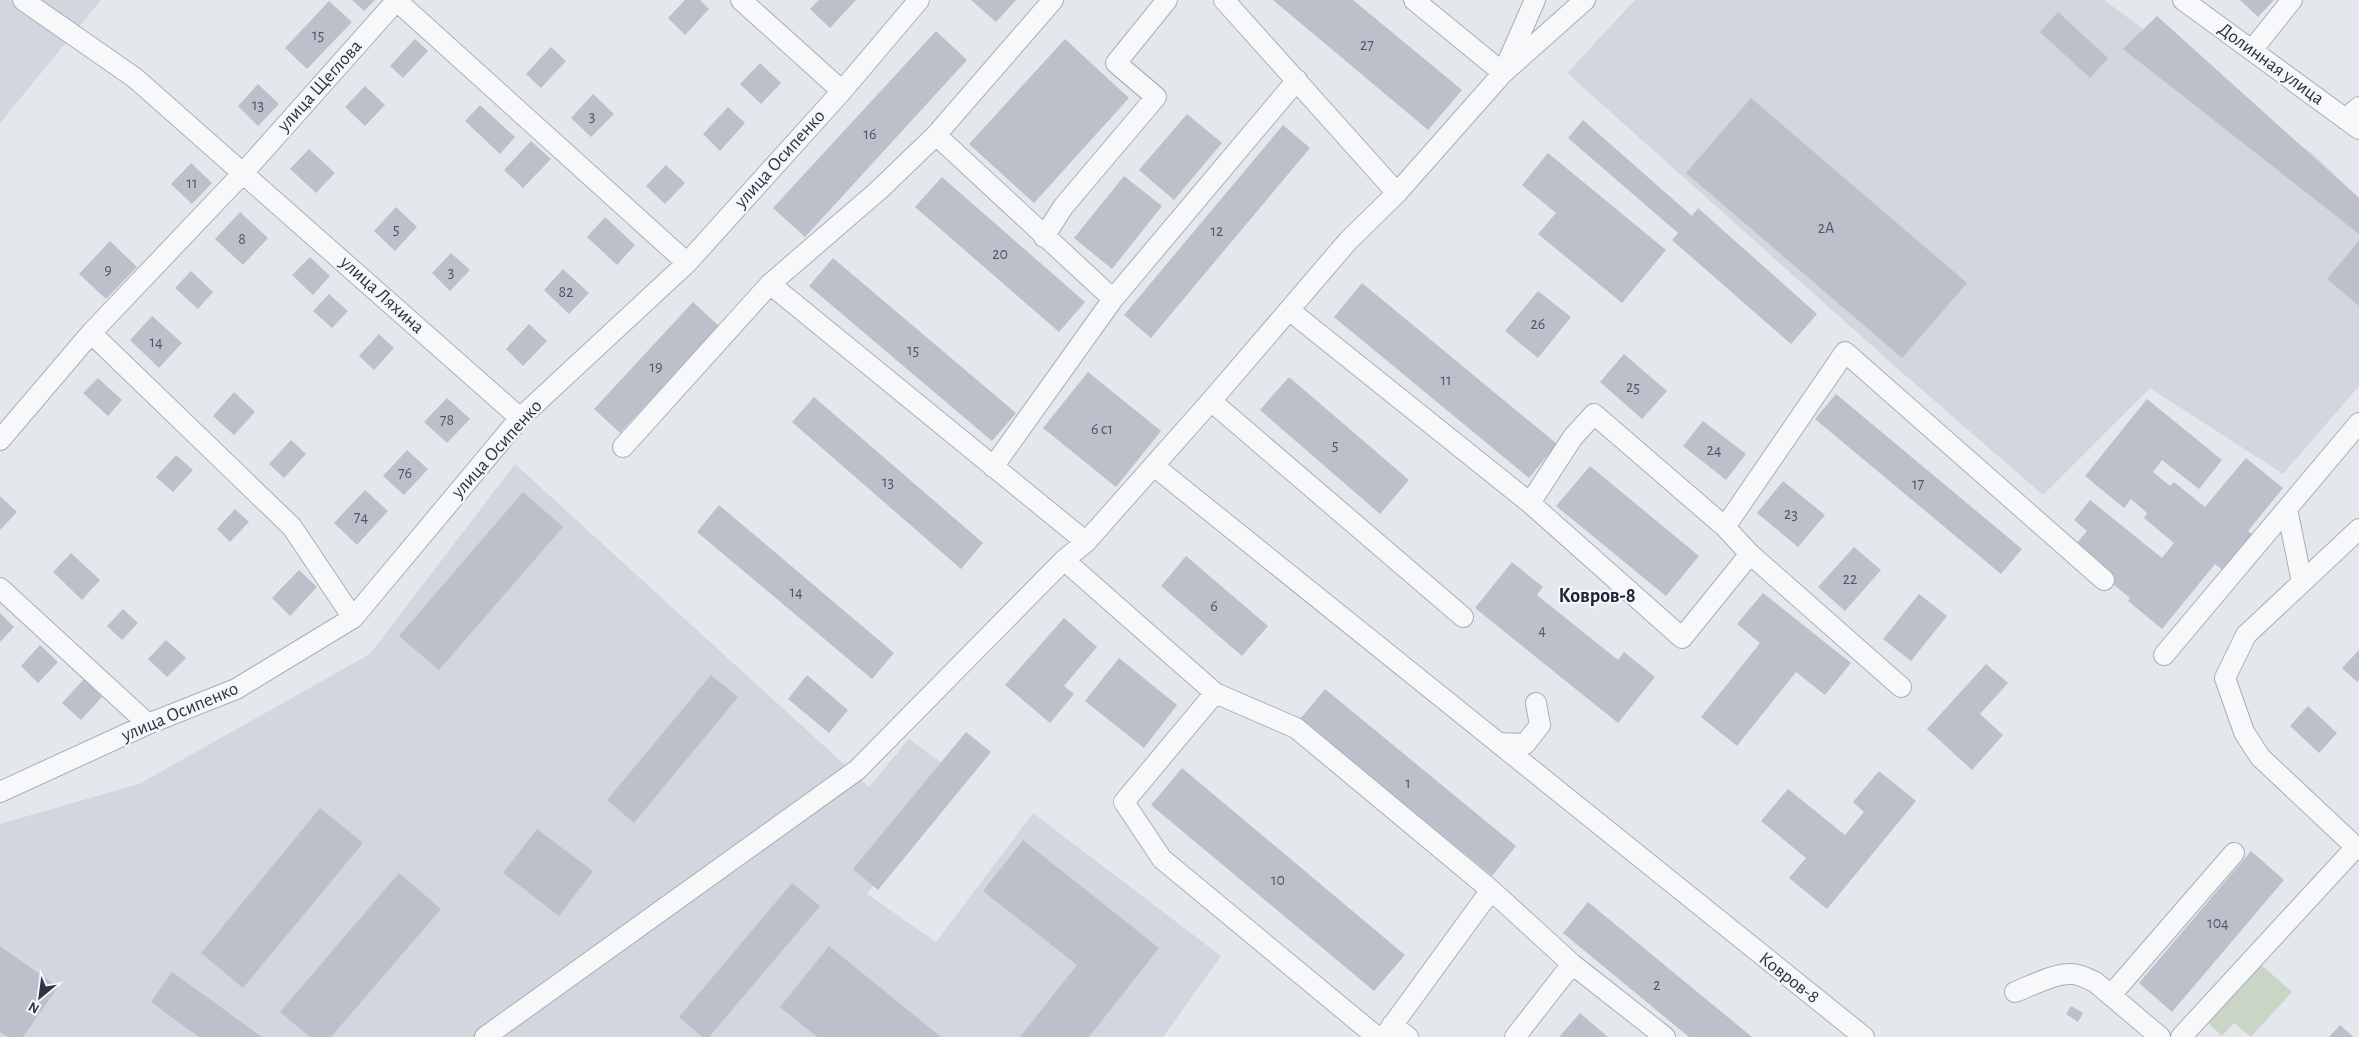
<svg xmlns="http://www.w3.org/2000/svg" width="2359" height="1037" viewBox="0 0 2359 1037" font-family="'Alegreya Sans',sans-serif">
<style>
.built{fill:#d2d6de}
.green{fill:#c9d6c5}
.building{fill:#bbc0ca}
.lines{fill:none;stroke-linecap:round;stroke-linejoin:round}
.minor-casing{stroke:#a9aeb7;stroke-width:22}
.minor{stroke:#f7f8fa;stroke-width:20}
.labels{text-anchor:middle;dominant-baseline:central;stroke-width:4.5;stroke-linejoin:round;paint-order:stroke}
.number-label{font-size:16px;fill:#4f5766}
.street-label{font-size:19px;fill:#2b3445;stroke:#f4f6f9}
.neighbourhood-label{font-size:20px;font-weight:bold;fill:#1d2536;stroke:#f4f6f9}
</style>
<rect width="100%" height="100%" fill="#e4e7ec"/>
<!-- built -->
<path class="built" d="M0 0H101L0 123Z
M1635 0H2104L2314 155 2359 198V386L2283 474 2150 388 2043 495 1898 369 1567 73Z
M515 464 869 787 909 739 956 773 867 894 936 942 1033 813 1221 956 1163 1037H0V824L139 784 370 654Z"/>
<!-- green -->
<path class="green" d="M2259 963 2292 992 2251 1037 2234 1023 2222 1036 2206 1021Z"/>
<!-- building -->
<path class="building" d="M352 0H375L364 11Z
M685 0H700L709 9 685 35 668 18Z
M819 0H856L830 28 810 9Z
M971 0H1016L996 22Z
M1273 0H1353L1462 90 1428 130Z
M2240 0H2274L2258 17Z
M329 1 352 22 307 69 285 48Z
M2058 12 2108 58 2090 78 2040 32Z
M2157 16 2359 198V234L2123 49Z
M936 31 967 60 805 237 773 208Z
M415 39 428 51 403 78 390 66Z
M1065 39 1129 98 1034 203 969 144Z
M551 47 566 61 541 88 526 74Z
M760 63 781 83 761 104 740 84Z
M258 84 279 104 258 126 238 106Z
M365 86 385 105 365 126 345 107Z
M593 94 614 114 591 137 571 118Z
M1751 98 1967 283 1902 358 1686 173Z
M480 105 515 137 500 154 465 121Z
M728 107 745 123 720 151 703 134Z
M1187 114 1222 143 1174 200 1139 170Z
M1583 120 1692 216 1698 208 1817 314 1791 344 1672 240 1678 233 1568 138Z
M1283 125 1310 148 1151 338 1124 315Z
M531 141 551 159 523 188 504 170Z
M309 149 335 173 316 193 290 169Z
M1548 153 1666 250 1622 303 1538 234 1556 213 1522 185Z
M191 163 212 183 192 204 171 184Z
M666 165 685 183 665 204 646 186Z
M1124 176 1162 206 1112 269 1074 238Z
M942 177 1085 302 1059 332 915 207Z
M396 207 417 227 395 251 374 231Z
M240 212 268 238 243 265 215 239Z
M605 217 635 245 617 265 587 237Z
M110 241 137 267 106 299 79 274Z
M2359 241V306L2327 279Z
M451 253 470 270 450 291 432 273Z
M310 257 330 276 313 295 292 275Z
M833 258 1016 413 992 441 809 286Z
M563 269 589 293 569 314 544 290Z
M191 271 213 292 198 309 175 288Z
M1362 283 1557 444 1529 478 1334 317Z
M1538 291 1571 317 1538 358 1505 331Z
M329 294 348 311 332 328 313 311Z
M693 302 719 326 620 433 594 409Z
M152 316 182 343 159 368 130 340Z
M529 324 547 341 523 366 506 349Z
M379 334 394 348 374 370 359 356Z
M1624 354 1667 391 1642 419 1600 382Z
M1088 372 1161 431 1116 487 1043 428Z
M1289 377 1409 480 1380 514 1260 410Z
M98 378 122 400 108 416 83 393Z
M234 392 255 412 234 435 213 416Z
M1836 394 2022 549 2001 574 1815 419Z
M814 397 983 543 961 569 792 422Z
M447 398 470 419 447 443 424 422Z
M2147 399 2222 460 2199 489 2162 460 2153 472 2170 486 2174 482 2205 507 2246 458 2283 488 2248 531 2253 535 2224 571 2215 564 2162 629 2128 601 2130 598 2071 550 2087 531 2074 520 2090 500 2162 558 2174 543 2144 518 2147 513 2131 499 2124 508 2085 476Z
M1703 421 1746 454 1726 480 1683 446Z
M291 440 306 454 284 478 269 464Z
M407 450 428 469 404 495 383 476Z
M176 455 193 470 173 492 156 477Z
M1590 466 1699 556 1666 596 1556 506Z
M1783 481 1825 515 1798 547 1757 513Z
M365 490 388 511 357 545 334 523Z
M523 492 563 527 439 670 399 636Z
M0 496 17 512 0 530Z
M719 505 894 653 872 679 697 532Z
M235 509 249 522 230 542 217 529Z
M1854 547 1881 570 1845 611 1818 587Z
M71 553 100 580 82 600 53 572Z
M1186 556 1268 626 1242 656 1161 586Z
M1512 562 1543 587 1537 595 1618 660 1624 652 1655 677 1618 723 1475 608Z
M299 570 317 587 290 616 272 598Z
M1763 593 1851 663 1825 695 1796 672 1737 746 1701 717 1760 643 1737 624Z
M1919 594 1947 616 1911 661 1883 639Z
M123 609 138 623 122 640 107 626Z
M0 613 14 627 0 642Z
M1064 618 1097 647 1064 686 1074 694 1050 723 1005 685Z
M166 640 186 658 167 677 148 659Z
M40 645 58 662 38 683 21 666Z
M2359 650V680L2357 682 2342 668Z
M1119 658 1177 705 1144 748 1085 701Z
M1986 664 2008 683 1980 714 2003 735 1972 770 1927 729Z
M711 675 738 697 634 823 607 800Z
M807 675 848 710 829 733 788 699Z
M84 679 102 697 81 720 62 703Z
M1325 689 1516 846 1492 876 1300 719Z
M2308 706 2337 733 2319 753 2290 726Z
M966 732 991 752 878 890 853 869Z
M1182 768 1405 955 1374 991 1151 805Z
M1879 771 1916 801 1827 909 1789 878 1806 858 1761 821 1788 789 1845 835 1864 812 1853 802Z
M320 808 363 843 243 988 201 953Z
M537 829 593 871 559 916 503 873Z
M1023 840 1159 948 1089 1037H1020L1077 965 983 891Z
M2251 851 2284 880 2172 1012 2139 983Z
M399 873 441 909 331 1037H310L280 1012Z
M792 883 820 906 709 1037H702L679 1017Z
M1588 902 1752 1037H1689L1563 933Z
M0 946 58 987 23 1037H8L0 1032Z
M829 946 941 1037H817L780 1007Z
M172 972 262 1037H199L151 1002Z
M2071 1006 2083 1013 2078 1022 2066 1014Z
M1580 1013 1608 1037H1559Z
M2340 1025 2354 1037H2329Z"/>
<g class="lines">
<!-- minor casing -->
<g class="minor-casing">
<path id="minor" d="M23 0 135 78 520 418
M396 0 687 263
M741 0 842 91
M2183 0 2359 129
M2252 50 2292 0
M1506 66 1535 0
M1503 73 1585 0
M2345 119 2359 107
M936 135 1113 299
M1397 193 1503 73 1414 0
M1044 237 1063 207 1156 97 1116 63 1167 0
M770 284 1086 542
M1289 310 1530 503 1573 437 1594 414 1725 527 1750 554 1682 638 1530 503
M91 333 292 527 353 618
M1211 401 1463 617
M0 440 91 333 244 172 397 0
M623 447 770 284 879 190 936 135 1053 0
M1154 466 1864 1037
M993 467 1113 299 1297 80
M2287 509 2302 582
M1725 527 1845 352 2104 580
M2359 529 2246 635 2225 678 2244 732 2260 757 2359 850
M1750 554 1901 687
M1064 560 1215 693 1296 728 1491 890 1572 964 1665 1037
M0 588 148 724
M2164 655 2359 423
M1215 693 1124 802 1162 859 1377 1037
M1499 743 1525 744 1540 725 1536 703
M0 792 148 724 236 689 353 618 520 418 687 263 842 91 919 0
M2015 992C2031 986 2054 973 2072 974 2080 974 2088 979 2095 982L2160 1037
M2111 995 2234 853
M1392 1025 1408 1037
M485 1037 857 770 1064 560 1086 542 1211 401 1348 241 1397 193 1224 0
M1384 1037 1491 890
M1515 1037 1572 964
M2181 1037 2356 847"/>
</g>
<!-- minor -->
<use href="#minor" class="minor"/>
</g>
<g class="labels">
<!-- number labels -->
<g class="number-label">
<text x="318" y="35">15</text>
<text x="1367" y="45">27</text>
<text x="258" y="105">13</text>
<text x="592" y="116">3</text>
<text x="870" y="134">16</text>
<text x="192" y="183">11</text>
<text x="1826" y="228">2А</text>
<text x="396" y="229">5</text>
<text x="1217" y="231">12</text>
<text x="242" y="239">8</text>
<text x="1000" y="254">20</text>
<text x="108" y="270">9</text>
<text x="451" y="272">3</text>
<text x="566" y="292">82</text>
<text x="1538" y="324">26</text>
<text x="156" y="342">14</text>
<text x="913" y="350">15</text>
<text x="656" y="367">19</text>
<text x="1446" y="380">11</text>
<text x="1633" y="387">25</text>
<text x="447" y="420">78</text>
<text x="1102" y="429">6 с1</text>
<text x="1335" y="445">5</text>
<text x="1714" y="450">24</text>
<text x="405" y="473">76</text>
<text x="888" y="482">13</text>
<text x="1918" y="484">17</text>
<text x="1791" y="514">23</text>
<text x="361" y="517">74</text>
<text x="1850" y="579">22</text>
<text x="796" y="592">14</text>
<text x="1214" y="606">6</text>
<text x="1542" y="630">4</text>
<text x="1408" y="783">1</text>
<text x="1278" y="880">10</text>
<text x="2218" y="923">104</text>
<text x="1657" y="985">2</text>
</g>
<!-- street labels -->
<g class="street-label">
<text transform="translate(2271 64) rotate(36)">Долинная улица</text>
<text transform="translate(320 86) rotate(-48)">улица Щеглова</text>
<text transform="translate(780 159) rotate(-48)">улица Осипенко</text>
<text transform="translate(382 295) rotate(42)">улица Ляхина</text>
<text transform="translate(497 449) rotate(-48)">улица Осипенко</text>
<text transform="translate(180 712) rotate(-23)">улица Осипенко</text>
<text transform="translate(1789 978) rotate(38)">Ковров-8</text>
</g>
<!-- neighbourhood labels -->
<g class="neighbourhood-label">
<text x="1597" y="596">Ковров-8</text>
</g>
</g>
<!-- north arrow -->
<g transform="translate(40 997) rotate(209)" stroke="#f4f6f9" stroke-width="4" paint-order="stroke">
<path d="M0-4L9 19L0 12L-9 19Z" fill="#2b3445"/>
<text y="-8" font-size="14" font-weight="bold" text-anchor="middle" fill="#2b3445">N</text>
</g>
</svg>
